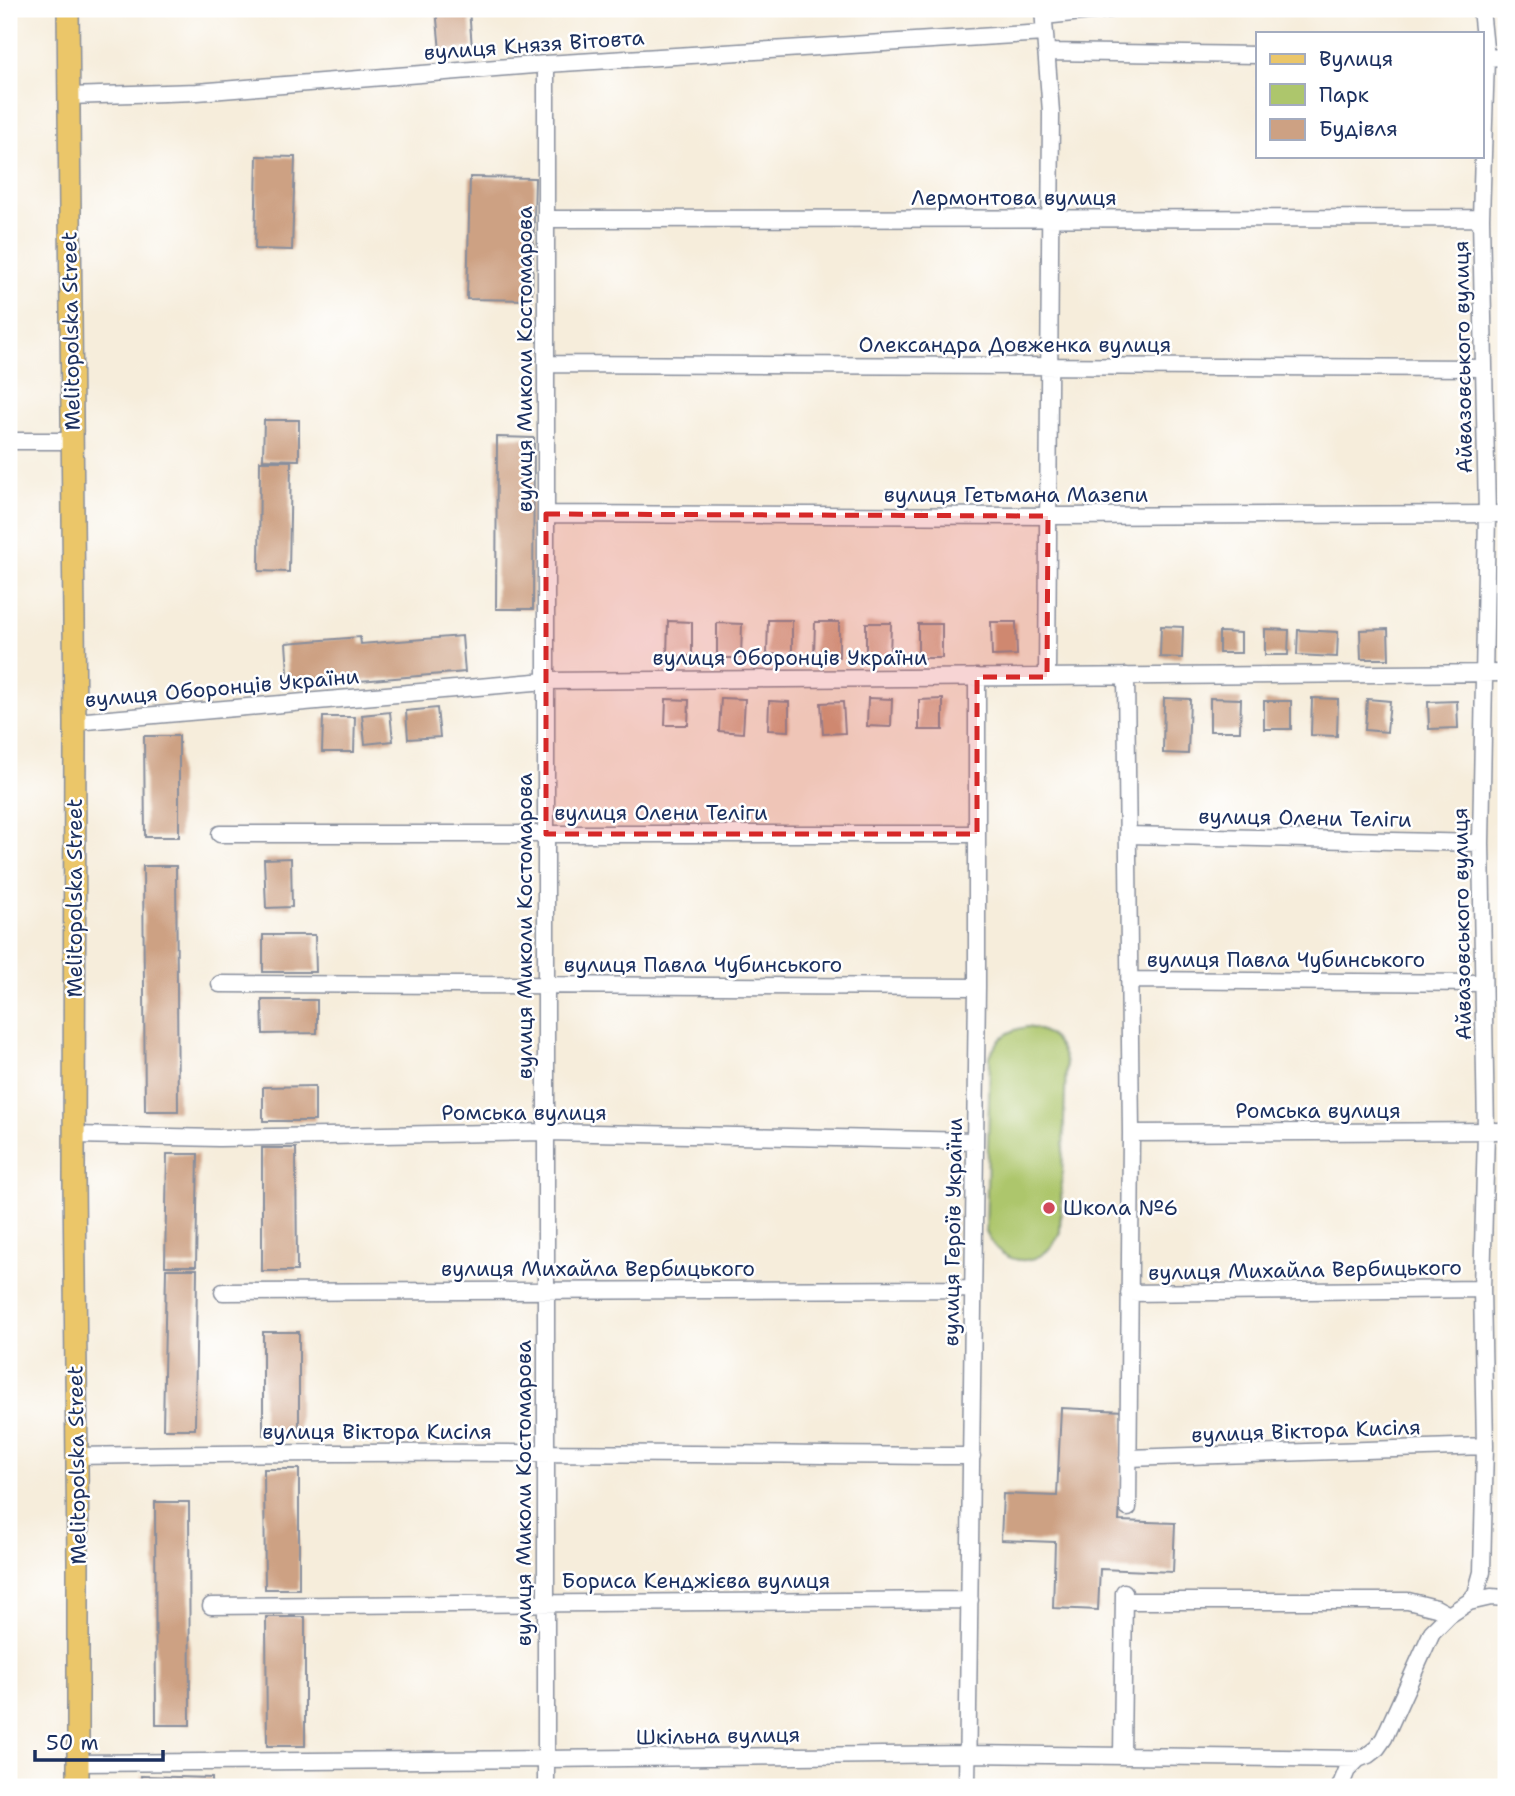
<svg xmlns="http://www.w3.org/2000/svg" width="1515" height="1796" viewBox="0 0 1515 1796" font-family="'Shantell Sans',sans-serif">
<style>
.green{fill:#adc66c;stroke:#647a65;stroke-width:2}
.building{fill:#cda183}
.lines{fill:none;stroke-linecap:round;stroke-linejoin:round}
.minor-casing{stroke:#888e9c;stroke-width:19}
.major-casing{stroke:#888e9c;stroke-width:24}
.minor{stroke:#fff;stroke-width:16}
.major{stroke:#ebc669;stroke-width:21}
.marked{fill:#d62828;fill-opacity:0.2;stroke:#d62828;stroke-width:5;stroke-dasharray:14 9;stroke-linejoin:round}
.poi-dot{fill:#d1495b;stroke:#fff;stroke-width:2.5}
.labels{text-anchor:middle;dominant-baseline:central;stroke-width:5;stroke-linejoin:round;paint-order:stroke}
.street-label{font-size:21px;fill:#1b2f5e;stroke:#fff}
.poi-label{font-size:21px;fill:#1b2f5e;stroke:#fff;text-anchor:start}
</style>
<rect width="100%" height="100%" fill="#fff"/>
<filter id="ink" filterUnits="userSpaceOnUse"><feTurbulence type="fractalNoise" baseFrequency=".0143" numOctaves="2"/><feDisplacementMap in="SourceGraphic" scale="14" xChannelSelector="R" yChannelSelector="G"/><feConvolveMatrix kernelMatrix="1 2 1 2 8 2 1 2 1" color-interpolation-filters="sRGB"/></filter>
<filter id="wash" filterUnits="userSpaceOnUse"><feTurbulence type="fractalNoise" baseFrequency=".00686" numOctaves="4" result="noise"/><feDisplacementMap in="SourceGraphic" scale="28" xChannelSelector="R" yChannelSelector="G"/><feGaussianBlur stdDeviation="1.57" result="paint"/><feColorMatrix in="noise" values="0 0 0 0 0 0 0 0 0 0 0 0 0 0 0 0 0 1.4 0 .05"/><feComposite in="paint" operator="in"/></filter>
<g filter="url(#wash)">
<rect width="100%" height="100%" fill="#f6eddb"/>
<!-- green -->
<path class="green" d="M1027 1027C1050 1030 1062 1043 1066 1065L1060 1232C1045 1269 1002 1270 986 1232L990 1056C998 1038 1008 1030 1027 1027Z"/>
<g id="blocks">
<!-- building -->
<path class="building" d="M436 9H469L472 48 440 51Z
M257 156 295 157 292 250 255 249Z
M470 177 535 178 532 300 467 299Z
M264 420H299V460L263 459Z
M497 437 534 438 533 609H496Z
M260 461H291L289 572 259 571Z
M768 620H792V655L767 654Z
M668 621 692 622V656H667Z
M815 622H839V657L814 656Z
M991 622H1016L1017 655 992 656Z
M717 623 742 624 741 658H717Z
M866 623H891L890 657H866Z
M918 624H942V658H918Z
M1161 626 1183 627 1182 658 1160 657Z
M1265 629 1289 630 1288 655H1265Z
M1388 629 1389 659H1361L1360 630Z
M1298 630 1338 632 1337 657 1297 655Z
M1219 632 1241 633V653H1219Z
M462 636 465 672 289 687 286 643 360 637 361 644Z
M721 698 745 699 743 733 719 731Z
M868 698 892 699 891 727 867 726Z
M1164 698 1190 699 1188 754 1163 753Z
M1210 698 1241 699 1240 731H1210Z
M1312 698 1338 699 1337 736 1311 735Z
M666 699 689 700 688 725H665Z
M943 699V730H919V700Z
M1367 699 1390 701 1387 732 1365 730Z
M769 701 789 702V731L768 730Z
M1264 701H1291V729H1264Z
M1457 701 1458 728 1429 729 1428 702Z
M843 702 845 733 823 734 821 703Z
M437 708 440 737 408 739 406 711Z
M390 712 393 741 365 744 362 715Z
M323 717H355L354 752H322Z
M144 736H179V837H145Z
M291 858 292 907 266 908 264 859Z
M143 866H176L178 1111H145Z
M263 935H315L316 972H263Z
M262 1000H317V1033L263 1034Z
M315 1086V1121H263V1087Z
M262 1148H296L297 1271H262Z
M167 1154H198L196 1266H165Z
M166 1269H197L195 1429H163Z
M263 1332H299V1435H263Z
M1061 1408 1124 1411 1119 1521 1175 1523 1173 1572 1100 1569 1098 1610 1053 1608 1055 1542 1001 1540 1003 1494 1057 1496Z
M264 1469H299V1589H265Z
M155 1502H189L190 1725H156Z
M266 1617H305V1746H267Z
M141 1776 212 1778V1787H141Z"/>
</g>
</g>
<g filter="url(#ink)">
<use href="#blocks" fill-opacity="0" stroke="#888e9c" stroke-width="2"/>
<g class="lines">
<!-- minor casing -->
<g class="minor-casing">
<path id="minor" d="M1043 9 1051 112 1047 677
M1044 16 1111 9
M1046 52 1258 55
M1482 58 1506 57
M68 96 197 92 546 64 1044 33
M546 219 1481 218
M546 364 1484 368
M9 441H72
M546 514 1048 516 1506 514
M1126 676 1131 1133 1128 1508
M75 722 546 681 1506 673
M220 834H977
M1128 835 1481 843
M1129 980 1483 983
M220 984 977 987
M1131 1133 1506 1131
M74 1135 219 1138 546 1132 975 1141
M223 1292 972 1289
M1129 1293 1482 1289
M77 1456C375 1450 673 1454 972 1456
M1128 1458 1485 1446
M1124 1601H1408L1436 1608 1449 1615
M1469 1602 1491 1597 1506 1598
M211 1606 970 1600
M1122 1756 1124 1592
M78 1763 546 1759 968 1754 1358 1759
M546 1787V64
M967 1787 977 987V677
M1340 1787 1347 1770 1358 1759 1368 1755 1377 1748 1384 1738 1432 1632 1449 1615 1469 1602 1476 1594 1482 1572 1485 1446 1482 1289 1486 1131 1481 843 1487 514 1481 218 1486 58 1481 9"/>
</g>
<!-- major casing -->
<g class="major-casing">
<path id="major" d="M68 9 75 722 74 1179 78 1561V1787"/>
</g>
<!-- minor -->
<use href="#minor" class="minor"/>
<!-- major -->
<use href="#major" class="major"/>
</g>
</g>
<!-- marked area -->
<path class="marked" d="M546 514 1048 516 1047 677H977V834H546Z"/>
<!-- markers -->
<circle class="poi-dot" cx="1049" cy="1208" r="7"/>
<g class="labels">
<!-- street labels -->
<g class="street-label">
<text transform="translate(534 45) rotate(-4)">вулиця Князя Вітовта</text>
<text x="1014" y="198">Лермонтова вулиця</text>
<text transform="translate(71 331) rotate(-91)">Melitopolska Street</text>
<text x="1015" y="345">Олександра Довженка вулиця</text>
<text transform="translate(1463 357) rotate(-91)">Айвазовського вулиця</text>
<text transform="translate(525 359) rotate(-90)">вулиця Миколи Костомарова</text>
<text x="1016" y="495">вулиця Гетьмана Мазепи</text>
<text x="790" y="658">вулиця Оборонців України</text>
<text transform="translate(222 688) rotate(-5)">вулиця Оборонців України</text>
<text x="661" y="813">вулиця Олени Теліги</text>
<text transform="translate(1305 818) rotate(1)">вулиця Олени Теліги</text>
<text transform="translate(75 898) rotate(-90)">Melitopolska Street</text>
<text transform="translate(1462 924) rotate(-91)">Айвазовського вулиця</text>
<text transform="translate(525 926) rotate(-90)">вулиця Миколи Костомарова</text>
<text x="1286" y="960">вулиця Павла Чубинського</text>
<text x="703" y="965">вулиця Павла Чубинського</text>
<text x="1318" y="1111">Ромська вулиця</text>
<text x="524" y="1113">Ромська вулиця</text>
<text transform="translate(953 1232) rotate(-89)">вулиця Героїв України</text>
<text x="598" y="1269">вулиця Михайла Вербицького</text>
<text transform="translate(1305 1270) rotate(-1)">вулиця Михайла Вербицького</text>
<text transform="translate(1306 1431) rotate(-2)">вулиця Віктора Кисіля</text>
<text x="377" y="1432">вулиця Віктора Кисіля</text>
<text transform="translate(77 1465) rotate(-91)">Melitopolska Street</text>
<text transform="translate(524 1493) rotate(-90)">вулиця Миколи Костомарова</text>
<text x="696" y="1581">Бориса Кенджієва вулиця</text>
<text transform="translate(718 1736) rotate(-1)">Шкільна вулиця</text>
</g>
<!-- poi labels -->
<g class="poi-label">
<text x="1063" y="1208">Школа №6</text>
</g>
</g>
<!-- margin -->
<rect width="1515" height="1796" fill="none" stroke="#fff" stroke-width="35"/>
<!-- legend -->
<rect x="1256" y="32" width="228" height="126" fill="#ffffff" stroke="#a4acbf" stroke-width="2"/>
<rect x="1270" y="54" width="35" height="10" fill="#ebc669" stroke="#a4acbf" stroke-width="2"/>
<text x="1319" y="66" font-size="21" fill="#1b2f5e">Вулиця</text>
<rect x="1270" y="84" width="35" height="21" fill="#adc66c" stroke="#a4acbf" stroke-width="2"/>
<text x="1319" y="102" font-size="21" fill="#1b2f5e">Парк</text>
<rect x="1270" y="119" width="35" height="21" fill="#cda183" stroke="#a4acbf" stroke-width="2"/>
<text x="1319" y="136" font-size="21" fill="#1b2f5e">Будівля</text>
<!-- scale -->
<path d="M35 1750v10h128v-10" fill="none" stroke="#1b2f5e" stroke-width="3.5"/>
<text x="46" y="1750" font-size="21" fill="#1b2f5e" stroke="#ffffff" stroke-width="5" paint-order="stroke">50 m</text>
</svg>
